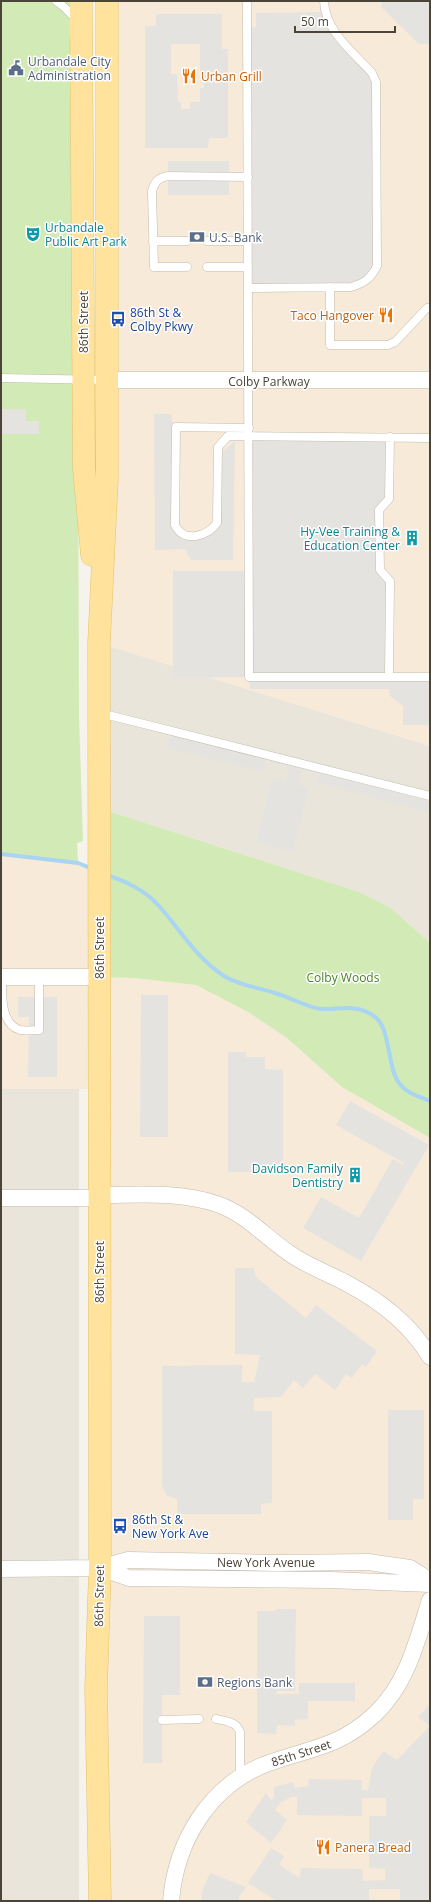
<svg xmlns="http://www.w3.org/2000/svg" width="431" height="1902" viewBox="0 0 431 1902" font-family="'Open Sans',sans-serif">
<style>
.residential{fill:#eae5da}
.commercial{fill:#f7ead8}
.green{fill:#d2eab5}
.parking{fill:#e5e3e0;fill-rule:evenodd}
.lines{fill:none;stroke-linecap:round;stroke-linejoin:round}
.stream{stroke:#a9d4f2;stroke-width:4}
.service-casing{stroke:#c2bbae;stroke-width:9}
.minor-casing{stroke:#c2bbae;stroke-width:17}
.primary-casing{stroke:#e6c16a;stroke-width:23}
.service{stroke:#fff;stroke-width:8}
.minor{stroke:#fff;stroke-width:16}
.primary{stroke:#ffe39c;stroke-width:22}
.labels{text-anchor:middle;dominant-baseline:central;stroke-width:3;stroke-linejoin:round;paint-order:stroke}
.service-label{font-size:12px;fill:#4e5e75;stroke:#fff;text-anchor:start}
.food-label{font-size:12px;fill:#c56008;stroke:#fff;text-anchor:start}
.culture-label{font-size:12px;fill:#0d838f;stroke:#fff;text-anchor:end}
.transit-label{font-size:12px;fill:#164399;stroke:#fff;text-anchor:start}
.street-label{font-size:12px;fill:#4b4439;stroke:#fff}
.park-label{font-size:12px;fill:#4a7f2a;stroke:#fff}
</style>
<rect width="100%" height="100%" fill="#f6f3ec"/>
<!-- residential -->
<path class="residential" d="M99 643 430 746V943L391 908 359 892 99 808Z
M1 1089H79V1901H1Z"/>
<!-- commercial -->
<path class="commercial" d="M107 1H430V746L99 643Z
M1 854 78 863 99 872V977L134 978 196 985 248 1012 287 1038 342 1087 430 1138V1901H100L99 1089H1Z"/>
<!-- green -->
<path class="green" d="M1 1H69V32L77 104 79 716 83 841 77 843 78 863 1 854Z
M99 808 359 892 391 908 430 943V1138L342 1087 287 1038 248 1012 196 985 134 978 99 977Z"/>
<!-- parking -->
<path class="parking" d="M382 1H430V44H419L381 7Z
M325 12 331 27 372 73 377 266 364 284 248 288 247 28 256 27V13Z
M156 14H222V49H228V138H209L208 148H145V26H156ZM171 44H200V78L204 79V88H200V102H190V109H181V102H178L177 74H171Z
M168 161H229V195H168Z
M1 409H26V421H39V434H1Z
M154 414H172V421L176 427 175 525 185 535 213 528 218 456 235 441 233 560H191L185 549 155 550Z
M249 437H390L389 499 379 510 380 570 390 581 389 677H430V725H403V706L390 696 389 689H250L249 677 173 678V571H249Z
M172 730 430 796V812L317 783 319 773 302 770 298 785 309 788 293 852 256 842 272 779 286 782 289 766 267 761 264 772 167 748Z
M141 995H168V1137H140Z
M18 997H57V1077H28L29 1017H18Z
M228 1052H246V1057H265V1069L283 1070V1172H228Z
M350 1101 429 1145 361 1261 303 1228 321 1197 359 1218 393 1159 403 1165 404 1163 336 1125Z
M235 1268H254L256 1277 306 1318 316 1305 377 1351 366 1367 362 1364 352 1378 346 1374 335 1390 315 1374 303 1388 294 1380 281 1397 254 1398V1411H272V1503L261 1504V1514H177V1499L166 1495 162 1485V1366L242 1365V1382H254L260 1355 235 1354Z
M388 1410H424V1499H413V1520H388Z
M276 1609H296L295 1691H277L276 1694H299V1683H355V1701H308V1719L295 1720V1726L277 1725 276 1734 257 1733V1611H276Z
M144 1616H180V1695H162V1763H143Z
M430 1704V1901H400V1889H369V1901H277L248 1883 271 1848 284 1856 279 1865 300 1878 301 1868 362 1869 363 1881 385 1880V1869L369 1868V1816H386V1798H362V1816L297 1815V1797H291L280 1803 275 1810 287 1820 271 1843 246 1822 266 1793 271 1800 274 1798V1787L293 1782 295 1788 308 1786 309 1779 362 1780V1790H368L372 1768 383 1751 397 1760 430 1726 418 1717Z
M210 1873 246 1887 239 1897V1901H201L203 1889Z"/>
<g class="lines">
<!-- stream -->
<path class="stream" d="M1 854 78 863 93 869
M106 875C124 880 146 891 158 905 180 929 196 958 224 976 242 987 259 987 278 994 291 998 309 1008 321 1009 341 1010 355 1003 374 1016 391 1027 387 1068 399 1083 406 1093 420 1097 430 1101"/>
<!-- service casing -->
<g class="service-casing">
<path id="service" d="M56 1 63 6 77 20
M247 1 249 677H430
M153 241H187
M207 241H248
M187 267H154L152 191C155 181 158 178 168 176L248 177
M207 267H248
M330 287V345H388L395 342 427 308H430
M248 288 351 287C365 283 371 278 377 266L376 82 372 73C353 52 325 31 324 1
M1 378 106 380
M249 428 176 427 175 525C184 544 207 536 217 523L218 447 228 436 430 438
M389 677 390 581 380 570 379 510 389 499 390 437
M100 713 430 796
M2 977C2 994 0 1024 20 1030 26 1031 33 1030 39 1030V977
M216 1719C226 1721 237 1722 240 1732V1778
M162 1720 199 1719"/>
</g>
<!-- minor casing -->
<g class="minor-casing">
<path id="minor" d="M107 380H430
M1 977H99
M100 1195C138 1195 179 1191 217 1204 246 1214 264 1236 289 1253 307 1266 328 1273 348 1284 380 1301 411 1325 430 1357
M1 1198H99
M100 1568 129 1578 331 1580 430 1584
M1 1569 100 1568 128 1560 276 1563 368 1562 410 1568 430 1581
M171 1901C176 1841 210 1784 269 1763 311 1748 340 1747 375 1714 407 1684 417 1641 430 1600"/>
</g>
<!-- primary casing -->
<g class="primary-casing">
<path id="primary" d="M81 1 84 468 92 555
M100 1901 96 1689 100 1568 99 643 107 478V1"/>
</g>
<!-- service -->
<use href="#service" class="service"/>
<!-- minor -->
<use href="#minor" class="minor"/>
<!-- primary -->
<use href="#primary" class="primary"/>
</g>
<!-- icons -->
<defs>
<g id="civic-bare" transform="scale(1.2)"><path d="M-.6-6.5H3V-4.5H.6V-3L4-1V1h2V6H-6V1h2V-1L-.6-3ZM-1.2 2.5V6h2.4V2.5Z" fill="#5c6f8a" stroke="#fff" stroke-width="2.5" paint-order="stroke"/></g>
<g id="restaurant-bare" transform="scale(1.2)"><path d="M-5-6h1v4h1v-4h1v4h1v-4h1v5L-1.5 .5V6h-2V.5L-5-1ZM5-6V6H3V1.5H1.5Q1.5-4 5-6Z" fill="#e8710a" stroke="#fff" stroke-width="2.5" paint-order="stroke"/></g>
<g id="theatre-bare" transform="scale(1.2)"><path d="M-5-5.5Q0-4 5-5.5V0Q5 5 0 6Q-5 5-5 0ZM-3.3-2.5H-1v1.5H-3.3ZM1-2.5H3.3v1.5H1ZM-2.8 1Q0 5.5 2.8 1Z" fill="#0f9aa8" stroke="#fff" stroke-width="2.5" paint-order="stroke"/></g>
<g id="bank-bare" transform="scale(1.2)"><path d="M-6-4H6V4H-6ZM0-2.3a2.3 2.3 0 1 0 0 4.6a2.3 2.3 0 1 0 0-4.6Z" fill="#5c6f8a" stroke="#fff" stroke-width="2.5" paint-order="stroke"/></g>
<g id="bus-bare" transform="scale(1.2)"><path d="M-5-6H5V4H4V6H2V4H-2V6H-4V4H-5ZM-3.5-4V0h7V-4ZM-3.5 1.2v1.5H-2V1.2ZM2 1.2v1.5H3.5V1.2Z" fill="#1a4fb4" stroke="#fff" stroke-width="2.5" paint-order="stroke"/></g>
<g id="building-bare" transform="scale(1.2)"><path d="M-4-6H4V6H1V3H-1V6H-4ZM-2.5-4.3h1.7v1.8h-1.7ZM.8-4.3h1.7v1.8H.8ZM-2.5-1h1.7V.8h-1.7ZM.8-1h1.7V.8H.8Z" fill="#0f9aa8" stroke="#fff" stroke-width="2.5" paint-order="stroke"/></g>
</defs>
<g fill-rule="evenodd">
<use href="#civic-bare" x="16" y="68"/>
<use href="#restaurant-bare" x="189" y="76"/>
<use href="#theatre-bare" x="33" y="234"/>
<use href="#bank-bare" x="197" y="237"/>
<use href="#restaurant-bare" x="386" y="315"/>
<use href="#bus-bare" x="118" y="319"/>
<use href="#building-bare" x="412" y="538"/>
<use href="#building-bare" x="355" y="1175"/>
<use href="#bus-bare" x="120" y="1526"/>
<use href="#bank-bare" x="205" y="1682"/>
<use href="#restaurant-bare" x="323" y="1847"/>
</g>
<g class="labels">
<!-- service labels -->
<g class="service-label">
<text x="28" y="61">Urbandale City<tspan x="28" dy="14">Administration</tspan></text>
<text x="209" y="237">U.S. Bank</text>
<text x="217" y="1682">Regions Bank</text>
</g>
<!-- food labels -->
<g class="food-label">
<text x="201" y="76">Urban Grill</text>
<text x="374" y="315" text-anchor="end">Taco Hangover</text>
<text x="335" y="1847">Panera Bread</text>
</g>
<!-- culture labels -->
<g class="culture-label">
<text x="45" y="227" text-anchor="start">Urbandale<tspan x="45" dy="14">Public Art Park</tspan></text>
<text x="400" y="531">Hy-Vee Training &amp;<tspan x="400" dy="14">Education Center</tspan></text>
<text x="343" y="1168">Davidson Family<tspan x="343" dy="14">Dentistry</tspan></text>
</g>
<!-- transit labels -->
<g class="transit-label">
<text x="130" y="312">86th St &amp;<tspan x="130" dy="14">Colby Pkwy</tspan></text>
<text x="132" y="1519">86th St &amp;<tspan x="132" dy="14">New York Ave</tspan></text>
</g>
<!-- street labels -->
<g class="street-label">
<text transform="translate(83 322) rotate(-90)">86th Street</text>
<text x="269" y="381">Colby Parkway</text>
<text transform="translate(99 948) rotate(-90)">86th Street</text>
<text transform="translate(99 1272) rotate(-90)">86th Street</text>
<text x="266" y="1562">New York Avenue</text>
<text transform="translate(99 1596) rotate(-89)">86th Street</text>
<text transform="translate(301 1753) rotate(-18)">85th Street</text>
</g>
<!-- park labels -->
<g class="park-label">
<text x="343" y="977">Colby Woods</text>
</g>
</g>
<!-- border -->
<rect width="431" height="1902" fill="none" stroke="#4b4439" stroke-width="4"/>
<!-- scale -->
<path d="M295 26v6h100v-6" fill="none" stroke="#4b4439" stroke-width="2"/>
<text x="301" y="26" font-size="12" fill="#4b4439" stroke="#ffffff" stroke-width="3" paint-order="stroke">50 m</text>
</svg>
